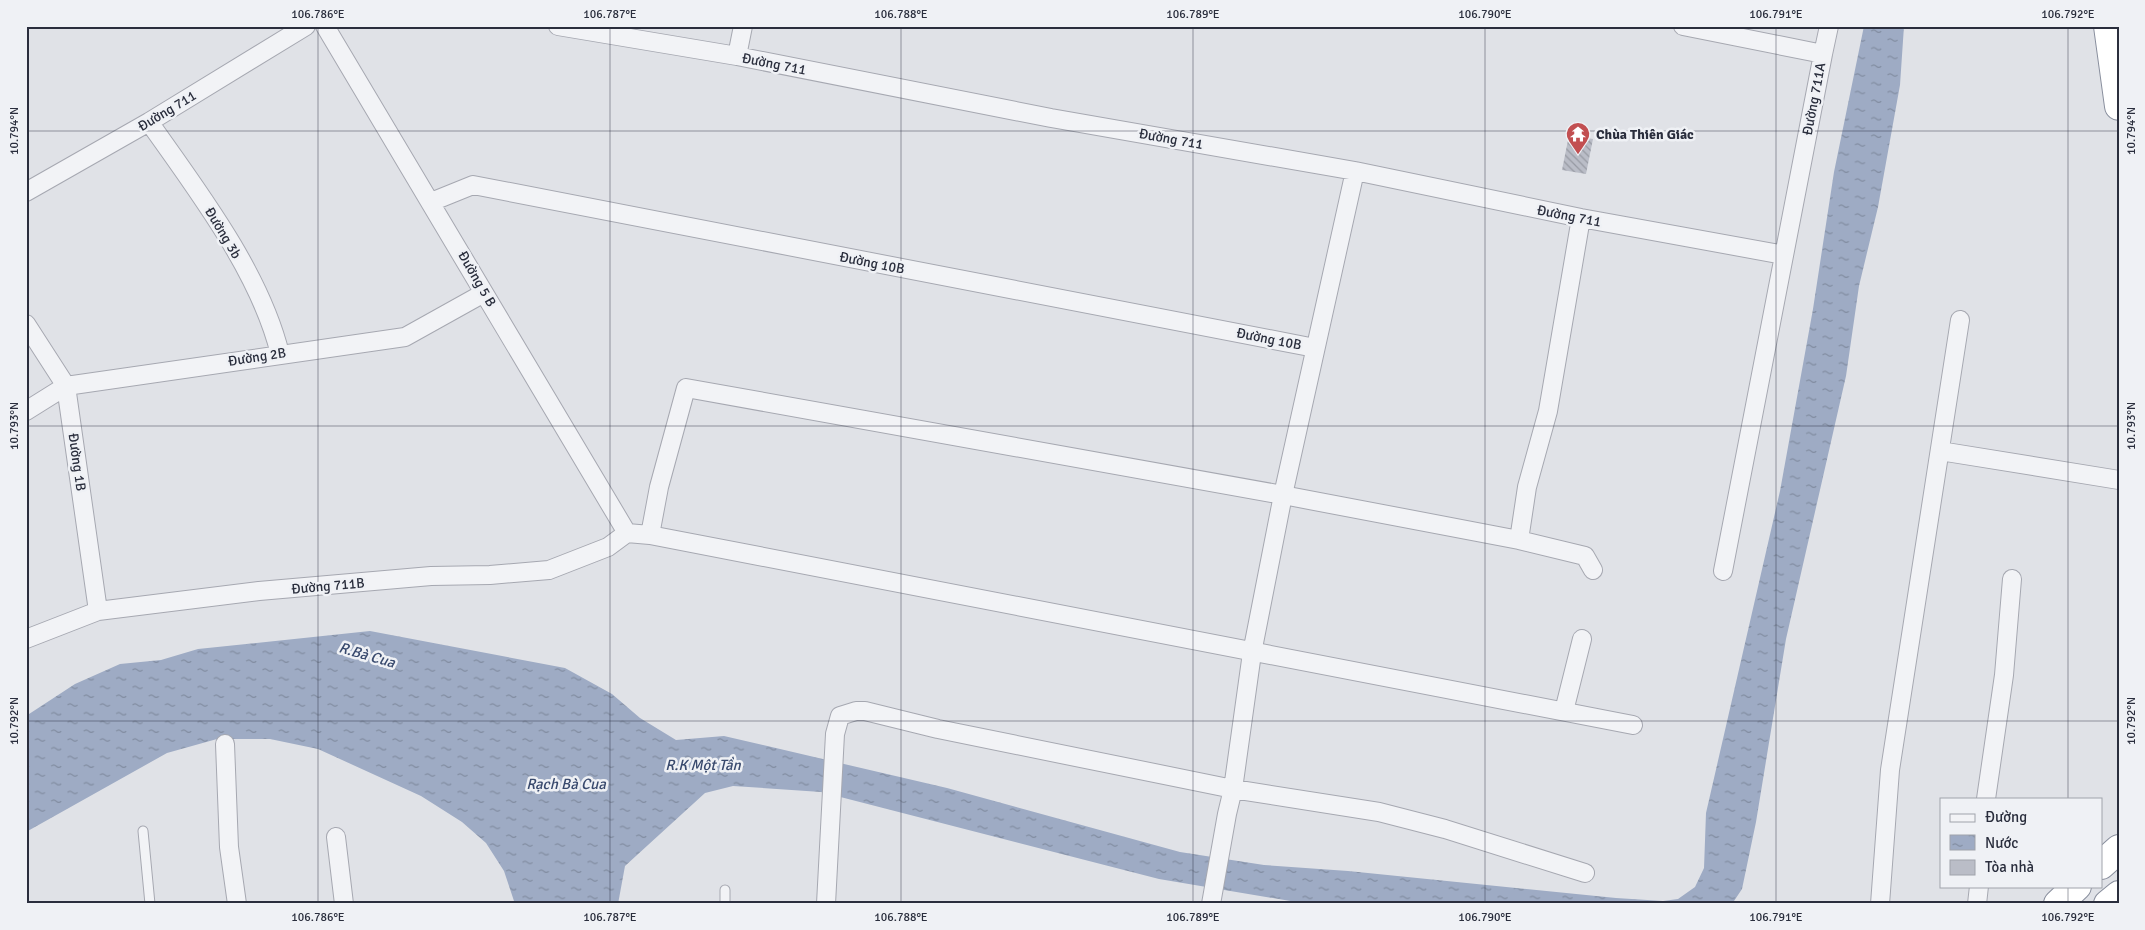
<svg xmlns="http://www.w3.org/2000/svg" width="2145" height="930" viewBox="0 0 2145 930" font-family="Signika,sans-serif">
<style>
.water{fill:url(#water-ripples)}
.building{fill:url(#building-back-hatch)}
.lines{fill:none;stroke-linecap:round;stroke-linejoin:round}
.service-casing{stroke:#a6a8b1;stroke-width:11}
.minor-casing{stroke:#a6a8b1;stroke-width:20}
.motorway-casing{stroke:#888e9d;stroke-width:30}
.service{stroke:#f2f3f6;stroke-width:9}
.minor{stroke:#f2f3f6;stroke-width:18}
.motorway{stroke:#fff;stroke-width:28}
.ticks{fill:none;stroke:#2a2e3d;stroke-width:1;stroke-opacity:0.45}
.labels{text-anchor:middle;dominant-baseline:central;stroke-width:5;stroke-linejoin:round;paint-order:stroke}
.street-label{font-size:14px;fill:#2a2e3d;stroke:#eff1f5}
.poi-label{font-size:14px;font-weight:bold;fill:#2a2e3d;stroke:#eff1f5;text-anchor:start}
.water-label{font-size:15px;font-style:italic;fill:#38496d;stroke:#eff1f5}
.neatline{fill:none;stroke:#2a2e3d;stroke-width:2}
.ticks-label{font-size:12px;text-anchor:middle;fill:#2a2e3d}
</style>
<defs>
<pattern id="water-ripples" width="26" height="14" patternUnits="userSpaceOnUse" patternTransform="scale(1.25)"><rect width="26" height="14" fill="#9eabc4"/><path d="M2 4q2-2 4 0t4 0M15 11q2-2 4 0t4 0" fill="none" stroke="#818ca0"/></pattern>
<pattern id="building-back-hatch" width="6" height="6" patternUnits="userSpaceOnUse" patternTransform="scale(1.25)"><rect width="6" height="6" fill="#babdc7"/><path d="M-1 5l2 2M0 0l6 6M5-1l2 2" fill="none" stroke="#979aa3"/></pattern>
</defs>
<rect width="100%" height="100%" fill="#e0e2e7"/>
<!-- water -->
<path class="water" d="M1864 26H1904L1900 85 1878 207 1859 286 1846 376 1786 639 1756 822 1742 889 1732 904H1308L1159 879 821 792 733 786 705 793 625 866 618 904H515L504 871 486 843 462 822 421 796 318 749 270 739H217L167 753 26 832V716L75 684 120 664 161 660 198 649 370 631 565 668 612 694 640 718 676 740 724 736 947 788 1180 852 1264 865 1348 871 1616 898 1663 901 1678 899 1695 887 1704 868 1706 813 1780 491 1813 309 1834 172Z"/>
<!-- building -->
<path class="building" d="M1569 135 1593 139 1586 174 1562 170Z"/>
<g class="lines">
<!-- service casing -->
<g class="service-casing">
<path id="service" d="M143 831 150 904
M725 890V904"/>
</g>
<!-- minor casing -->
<g class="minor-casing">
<path id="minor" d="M325 26 627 533
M558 26 737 56 1051 118 1355 171 1581 218 1784 255
M1683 26 1823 54 1723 571
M1823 54 1829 26
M737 56 743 26
M149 122C197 190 260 272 280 354
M26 192 149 122 306 26
M431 202 473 185 1315 348
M26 324 66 386 98 611
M26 411 66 386 405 337 484 293
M1940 451 2119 480
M627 533 650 535 659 487 686 388 1283 495 1519 540 1585 556 1593 570
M650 535 1633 725
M1519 540 1527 487 1548 411 1581 218
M26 639 98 611 259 591 431 576 490 575 549 570 608 547 627 533
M1564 711 1582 639
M225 744 229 847 237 904
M1986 799 2004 675 2012 579
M336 837 344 904
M826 904 835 734 840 716 856 711H865L938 729 1233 789 1379 812 1445 829 1585 873
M1211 904 1227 814 1233 789 1252 653 1283 495 1355 171
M1880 904 1890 770 1960 320
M1977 904 1979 886"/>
</g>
<!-- motorway casing -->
<g class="motorway-casing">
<path id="motorway" d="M2108 26 2119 106
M2101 865 2119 849
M2058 904 2077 886
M2108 904 2119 895"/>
</g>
<!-- service -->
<use href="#service" class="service"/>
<!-- minor -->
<use href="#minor" class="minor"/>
<!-- motorway -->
<use href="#motorway" class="motorway"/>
</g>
<!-- ticks -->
<path class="ticks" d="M27 26V904M318 26V904M610 26V904M901 26V904M1193 26V904M1485 26V904M1776 26V904M2068 26V799M26 131H2119M26 426H2119M26 721H2119M2068 886V904"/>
<!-- icons -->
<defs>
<g id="temple-pin" transform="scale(1.25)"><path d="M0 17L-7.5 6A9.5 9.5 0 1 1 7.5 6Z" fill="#c24f51" stroke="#eff1f5"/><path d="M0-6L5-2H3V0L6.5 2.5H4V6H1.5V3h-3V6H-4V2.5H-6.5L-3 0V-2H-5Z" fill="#fff"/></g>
</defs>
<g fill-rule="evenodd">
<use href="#temple-pin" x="1578" y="134"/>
</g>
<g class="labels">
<!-- street labels -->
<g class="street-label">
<text transform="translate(774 64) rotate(11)">Đường 711</text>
<text transform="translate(1814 99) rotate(-79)">Đường 711A</text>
<text transform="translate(167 111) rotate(-31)">Đường 711</text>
<text transform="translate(1171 139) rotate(10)">Đường 711</text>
<text transform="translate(1569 216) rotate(11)">Đường 711</text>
<text transform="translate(223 233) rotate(59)">Đường 3b</text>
<text transform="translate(872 263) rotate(11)">Đường 10B</text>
<text transform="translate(477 279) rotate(60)">Đường 5 B</text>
<text transform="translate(1269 339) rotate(11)">Đường 10B</text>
<text transform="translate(257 357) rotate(-9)">Đường 2B</text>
<text transform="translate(77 462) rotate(82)">Đường 1B</text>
<text transform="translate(328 586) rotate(-5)">Đường 711B</text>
</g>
<!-- poi labels -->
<g class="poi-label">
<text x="1596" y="134">Chùa Thiên Giác</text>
</g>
<!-- water labels -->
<g class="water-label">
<text transform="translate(367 655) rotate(16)">R.Bà Cua</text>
<text x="703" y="765">R.K Một Tần</text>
<text x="566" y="784">Rạch Bà Cua</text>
</g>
</g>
<!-- border -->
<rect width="2145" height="930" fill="none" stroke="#eff1f5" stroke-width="55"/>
<!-- legend -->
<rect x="1940" y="798" width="162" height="90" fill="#eff1f5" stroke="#a0a3ab"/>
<rect x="1950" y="814" width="25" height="8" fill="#f2f3f6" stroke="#a0a3ab"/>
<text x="1985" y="822" font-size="15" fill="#2a2e3d">Đường</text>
<rect x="1950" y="835" width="25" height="15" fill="url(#water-ripples)" stroke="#a0a3ab"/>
<text x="1985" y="848" font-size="15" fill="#2a2e3d">Nước</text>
<rect x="1950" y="860" width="25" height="15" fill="#babdc7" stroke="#a0a3ab"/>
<text x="1985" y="872" font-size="15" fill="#2a2e3d">Tòa nhà</text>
<rect x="28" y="28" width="2090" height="874" class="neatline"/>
<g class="ticks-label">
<text x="318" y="18">106.786°E</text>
<text x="610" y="18">106.787°E</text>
<text x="901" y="18">106.788°E</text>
<text x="1193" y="18">106.789°E</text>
<text x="1485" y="18">106.790°E</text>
<text x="1776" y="18">106.791°E</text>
<text x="2068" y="18">106.792°E</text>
<text transform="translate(14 131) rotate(-90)" y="4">10.794°N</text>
<text transform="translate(2131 131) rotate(-90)" y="4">10.794°N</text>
<text transform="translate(14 426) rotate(-90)" y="4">10.793°N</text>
<text transform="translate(2131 426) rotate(-90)" y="4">10.793°N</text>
<text transform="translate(14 721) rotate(-90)" y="4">10.792°N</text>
<text transform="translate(2131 721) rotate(-90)" y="4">10.792°N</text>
<text x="318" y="921">106.786°E</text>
<text x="610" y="921">106.787°E</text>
<text x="901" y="921">106.788°E</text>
<text x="1193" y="921">106.789°E</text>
<text x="1485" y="921">106.790°E</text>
<text x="1776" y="921">106.791°E</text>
<text x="2068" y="921">106.792°E</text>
</g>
</svg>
